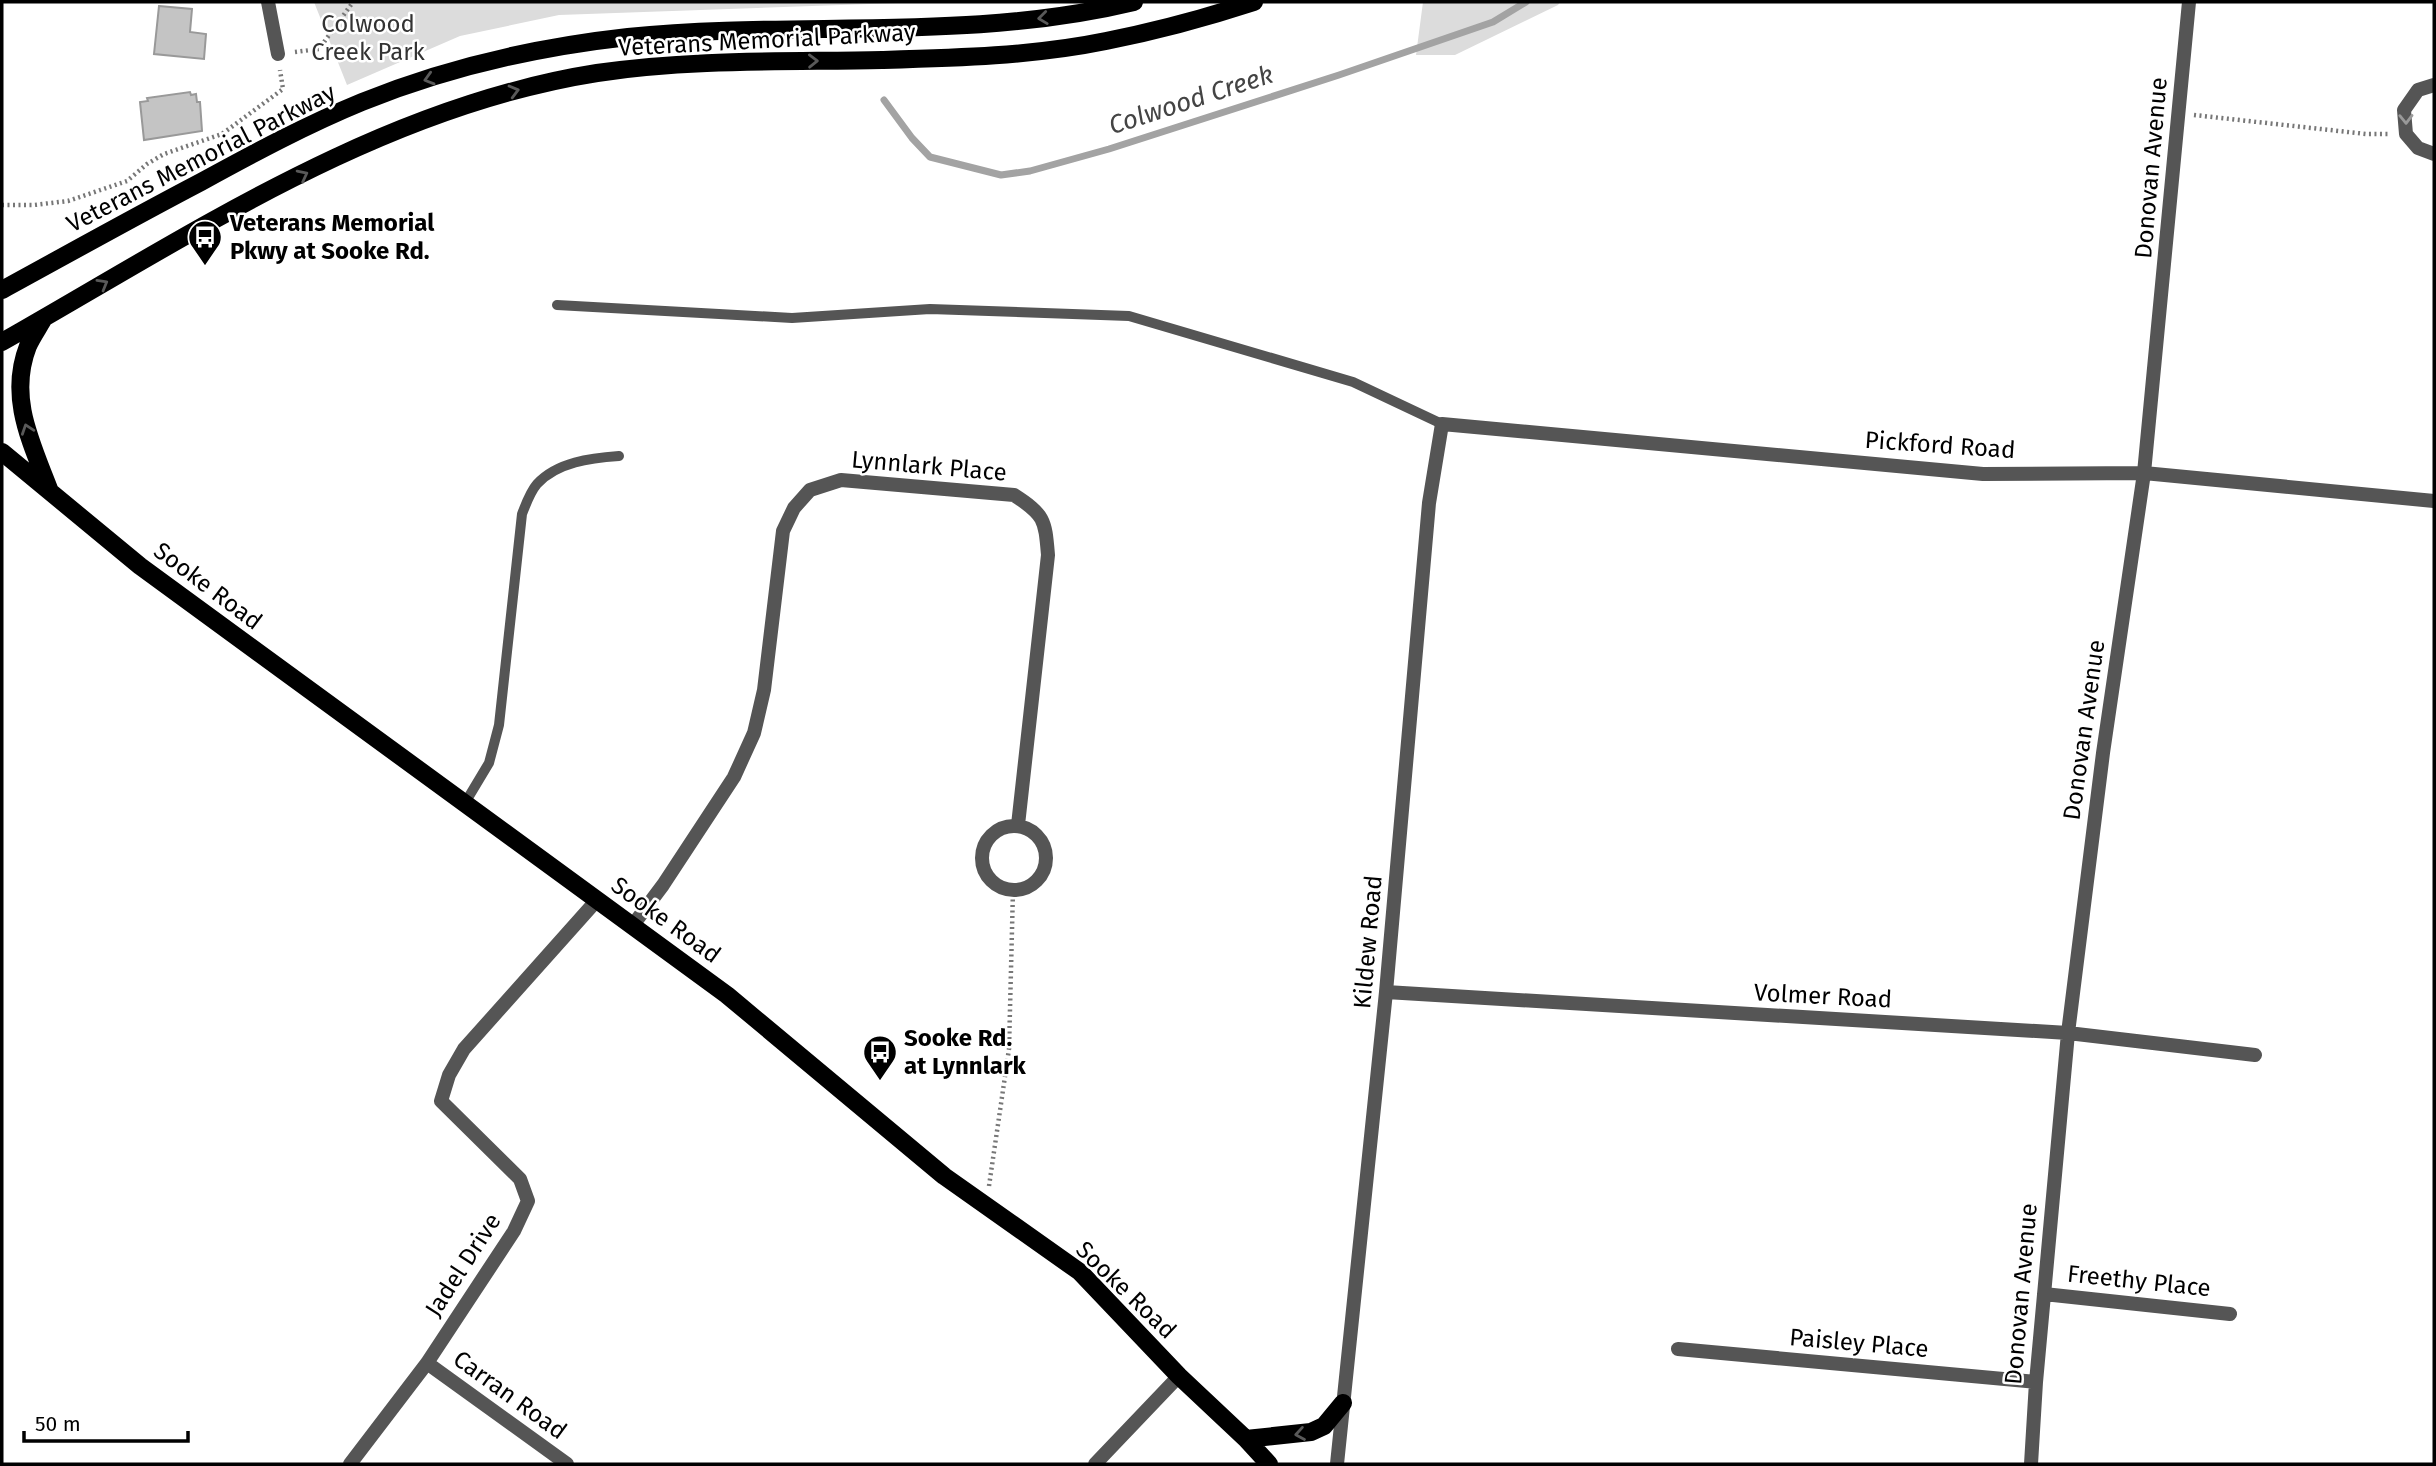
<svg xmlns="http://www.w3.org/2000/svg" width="2436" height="1466" viewBox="0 0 2436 1466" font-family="'Fira Sans',sans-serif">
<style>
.green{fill:#dcdcdc}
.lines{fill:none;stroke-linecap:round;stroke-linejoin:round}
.stream{stroke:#a3a3a3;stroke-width:7}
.building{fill:#c4c4c4;stroke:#999;stroke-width:2}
.path{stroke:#777;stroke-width:4.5;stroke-dasharray:2 3.5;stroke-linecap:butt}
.lane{stroke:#555;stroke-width:10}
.street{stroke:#555;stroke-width:14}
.primary{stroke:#000;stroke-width:18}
.oneway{stroke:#595959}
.oneway2{stroke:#999}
.labels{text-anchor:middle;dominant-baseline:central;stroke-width:5;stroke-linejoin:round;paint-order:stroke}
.park-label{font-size:24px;fill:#333;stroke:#fff}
.street-label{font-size:24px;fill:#000;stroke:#fff}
.poi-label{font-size:24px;font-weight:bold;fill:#000;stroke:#fff;text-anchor:start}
.water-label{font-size:26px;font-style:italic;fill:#444;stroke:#fff}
</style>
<rect width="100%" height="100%" fill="#fff"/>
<!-- green -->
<path class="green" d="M314 2H927L559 15 460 36 347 85Z
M1423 2H1560L1558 5 1455 55H1416Z"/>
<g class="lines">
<!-- stream -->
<path class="stream" d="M884 100 912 138 930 157 1001 175 1030 171 1109 149 1339 75 1493 22 1526 2"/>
</g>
<!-- building -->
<path class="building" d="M159 6 192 9 190 32 206 34 204 59 154 54Z
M190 92 191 95 196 94 197 102H200L202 131 144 140 140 102 148 101 147 98Z"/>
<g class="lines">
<!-- path -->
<path class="path" d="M295 52 319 49 353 2
M2194 115 2366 134H2390
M2 205H34L68 201 127 181 147 164 164 154 222 134 283 89 280 70
M989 1186 1009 1049 1013 890"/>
<!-- lane -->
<path class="lane" d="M557 305 792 318 930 309 1129 316 1353 382 1442 424
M465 803 489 763 499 725 522 514C526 504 530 492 537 484 557 462 591 458 619 456"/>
<!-- street -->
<path class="street" d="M268 2 278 54
M2434 85 2418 90 2404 110 2406 134 2418 148 2434 154
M982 858a32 32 0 1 1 64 0a32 32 0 1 1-64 0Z
M633 925 663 885 734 777 754 733 764 690 783 531 794 508 810 490 841 480 1014 495C1045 515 1045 520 1048 555L1018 825
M1386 992 2068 1033 2255 1055
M2044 1294 2230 1314
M1678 1349 2036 1382
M427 1363 567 1464
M350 1464 427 1363 514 1231 528 1201 520 1179 441 1101 449 1075 464 1049 597 900
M1095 1464 1179 1376
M1337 1464 1386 992 1429 503 1442 424 1983 474 2144 473 2434 501
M2031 1464 2036 1382 2068 1033 2103 753 2144 473 2189 2"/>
<!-- primary -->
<path class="primary" d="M2 290C68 254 134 217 201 182 254 153 306 125 362 102 446 68 538 47 628 37 796 20 969 42 1134 2
M44 318C39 327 32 337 28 346 8 397 31 442 49 489
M2 342C189 236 380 107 597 73 691 59 787 62 882 60 956 58 1033 56 1106 41 1157 31 1205 18 1254 2
M2 452 140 566 727 995 944 1176 1080 1272 1179 1376 1246 1439 1269 1464
M1246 1439 1311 1432 1324 1426 1343 1403"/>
</g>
<!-- one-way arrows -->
<defs><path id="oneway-chevron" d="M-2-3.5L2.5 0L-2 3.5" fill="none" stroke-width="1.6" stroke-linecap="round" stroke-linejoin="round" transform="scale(1.75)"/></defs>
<g class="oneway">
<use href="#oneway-chevron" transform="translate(1043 18) rotate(173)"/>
<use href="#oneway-chevron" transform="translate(813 61) rotate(-1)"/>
<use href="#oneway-chevron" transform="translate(429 79) rotate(164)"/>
<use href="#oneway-chevron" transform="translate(514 91) rotate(-15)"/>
<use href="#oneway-chevron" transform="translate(303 175) rotate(-27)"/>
<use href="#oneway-chevron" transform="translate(103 284) rotate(-30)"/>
<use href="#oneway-chevron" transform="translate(27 429) rotate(-109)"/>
<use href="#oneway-chevron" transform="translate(1300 1434) rotate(170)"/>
</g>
<use class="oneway2" href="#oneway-chevron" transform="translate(2406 119) rotate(89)"/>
<!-- icons -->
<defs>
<g id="bus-pin" transform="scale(1.75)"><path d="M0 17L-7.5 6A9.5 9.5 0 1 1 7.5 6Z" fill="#000" stroke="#fff"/><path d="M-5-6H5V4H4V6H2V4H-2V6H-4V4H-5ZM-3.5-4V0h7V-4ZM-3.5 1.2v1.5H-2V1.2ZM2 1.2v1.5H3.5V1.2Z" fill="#fff"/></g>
</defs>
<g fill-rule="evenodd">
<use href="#bus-pin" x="205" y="237"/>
<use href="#bus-pin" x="880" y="1052"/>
</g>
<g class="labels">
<!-- park labels -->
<g class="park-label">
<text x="368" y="24">Colwood<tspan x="368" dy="28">Creek Park</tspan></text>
</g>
<!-- street labels -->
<g class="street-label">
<text transform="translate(767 40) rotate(-3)">Veterans Memorial Parkway</text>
<text transform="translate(201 158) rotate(-27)">Veterans Memorial Parkway</text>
<text transform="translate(2151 168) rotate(-85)">Donovan Avenue</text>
<text transform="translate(1940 445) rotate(4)">Pickford Road</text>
<text transform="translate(929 466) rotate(5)">Lynnlark Place</text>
<text transform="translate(208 586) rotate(37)">Sooke Road</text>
<text transform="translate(2084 730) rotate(-82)">Donovan Avenue</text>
<text transform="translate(666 920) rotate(36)">Sooke Road</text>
<text transform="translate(1368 942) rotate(-85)">Kildew Road</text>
<text transform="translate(1823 996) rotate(3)">Volmer Road</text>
<text transform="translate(463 1265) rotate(-57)">Jadel Drive</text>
<text transform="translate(2139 1281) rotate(6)">Freethy Place</text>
<text transform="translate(1126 1290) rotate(44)">Sooke Road</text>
<text transform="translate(2021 1294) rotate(-85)">Donovan Avenue</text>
<text transform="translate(1859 1343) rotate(5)">Paisley Place</text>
<text transform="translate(510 1395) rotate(36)">Carran Road</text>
</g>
<!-- poi labels -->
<g class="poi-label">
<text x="230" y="223">Veterans Memorial<tspan x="230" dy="28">Pkwy at Sooke Rd.</tspan></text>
<text x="904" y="1038">Sooke Rd.<tspan x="904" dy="28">at Lynnlark</tspan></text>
</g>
<!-- water labels -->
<g class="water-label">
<text transform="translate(1191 100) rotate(-18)">Colwood Creek</text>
</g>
</g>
<!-- border -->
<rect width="2436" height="1466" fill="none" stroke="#000000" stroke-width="7"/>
<!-- scale -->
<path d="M24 1431v10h164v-10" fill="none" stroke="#000000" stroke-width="3.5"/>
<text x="35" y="1431" font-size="21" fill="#000000" stroke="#ffffff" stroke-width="5" paint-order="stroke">50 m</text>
</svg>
